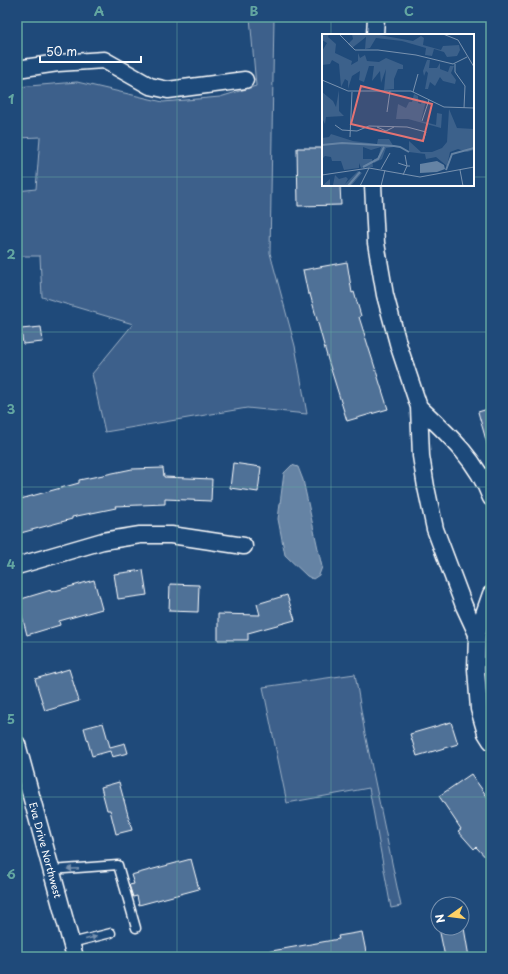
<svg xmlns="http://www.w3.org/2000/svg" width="508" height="974" viewBox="0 0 508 974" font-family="'Playpen Sans',sans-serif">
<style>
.green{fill:#3c618b;stroke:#9eb0c5}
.water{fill:#6583a4;stroke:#a3b5c8}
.building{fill:#507197;stroke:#fff}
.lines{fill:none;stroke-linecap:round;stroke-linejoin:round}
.service-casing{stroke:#fff;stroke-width:11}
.minor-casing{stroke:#fff;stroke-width:19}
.service{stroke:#1f4a7a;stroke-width:8}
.minor{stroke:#1f4a7a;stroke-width:16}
.oneway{fill:#7992af}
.grid{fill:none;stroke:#63a6a1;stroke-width:1;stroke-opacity:0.55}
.labels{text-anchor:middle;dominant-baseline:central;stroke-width:3.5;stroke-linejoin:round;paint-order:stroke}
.street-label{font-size:10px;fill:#fff;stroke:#1f4a7a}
.inset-river{fill:none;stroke:#6583a4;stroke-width:2}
.inset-road{fill:none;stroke:#7992af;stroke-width:1}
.view{fill:#e47373;fill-opacity:0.15;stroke:#e47373;stroke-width:2}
.inset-edge{fill:none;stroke:#fff;stroke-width:2}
.neatline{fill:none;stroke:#63a6a1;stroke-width:1.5}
.grid-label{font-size:13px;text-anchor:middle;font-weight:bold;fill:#63a6a1}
</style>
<rect width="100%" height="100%" fill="#1f4a7a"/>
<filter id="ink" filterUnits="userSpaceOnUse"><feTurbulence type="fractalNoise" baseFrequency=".025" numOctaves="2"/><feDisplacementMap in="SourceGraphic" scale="8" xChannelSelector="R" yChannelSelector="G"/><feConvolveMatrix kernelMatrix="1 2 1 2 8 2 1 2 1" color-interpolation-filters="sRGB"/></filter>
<g filter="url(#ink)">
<!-- green -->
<path class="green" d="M250 17H274L270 253 295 346 307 414 247 408 105 432 92 374 133 324 42 297 40 256H17V191L36 189 40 137 17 138V87L77 82 163 102 220 97 256 86Z
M355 674 365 734 401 906 391 908 369 788 287 803 263 687Z"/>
<!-- water -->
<path class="water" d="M292 465 298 467 303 480 322 567 319 575 313 579 307 576 285 555 278 519 284 473Z"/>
<!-- building -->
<path class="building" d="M297 148H323V185H340L341 205 298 206Z
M347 262 352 293 354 292 361 316 359 317 388 409 347 421 328 360 310 294H308L303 270Z
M41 327 43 342 23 344 21 329Z
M491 408V446L488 447 478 412Z
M233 463 261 467 258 492 230 488Z
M163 468 164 477 212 479 211 501 165 499V504L115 506 116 508 72 517V519L17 534V500L79 483V480L132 469Z
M143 570 147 595 118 599 114 574Z
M94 580 102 609 59 621 60 625 27 635 18 600 51 590V592Z
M170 584 199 585 198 612 169 611Z
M287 595 295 620 248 633V640H218V614L260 615 257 604Z
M69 669 79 701 45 711 35 679Z
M451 722 458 744 417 756 410 734Z
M103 723 110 747 125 743 128 753 112 757 110 751 92 756 84 728Z
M471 774 491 802V863L476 847 474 849 458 831 461 829 439 796Z
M119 782 132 830 116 834 110 810H107L101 787Z
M191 859 199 889 139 905 137 896 133 897 129 885 134 884 131 875Z
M439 928H464L469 957H445Z
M362 932 367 957H266V952L339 939 338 936Z"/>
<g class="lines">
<!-- service casing -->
<g class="service-casing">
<path id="service" d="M51 870 118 865 136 928
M71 943 111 933"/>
</g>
<!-- minor casing -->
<g class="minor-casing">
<path id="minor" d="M375 35 376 17
M17 69 58 63 104 60 150 86 168 90 245 80
M373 185 376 243 385 295 399 347 419 407 421 456 426 487 435 529 464 606 477 634 476 669 479 709 486 733 491 741
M419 407C448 434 477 460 491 498
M17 566 103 541 140 535H171L244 546
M477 634 491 594
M17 744 75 957"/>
</g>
<!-- service -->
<use href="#service" class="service"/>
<!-- minor -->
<use href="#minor" class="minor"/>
</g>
<!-- one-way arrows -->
<defs><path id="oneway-solid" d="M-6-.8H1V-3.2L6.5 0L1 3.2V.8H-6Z"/></defs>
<g class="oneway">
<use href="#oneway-solid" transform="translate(73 869) rotate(177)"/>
<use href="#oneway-solid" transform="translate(91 938) rotate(-14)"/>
</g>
</g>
<!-- grid -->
<path class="grid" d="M177 17V957M331 17V35M17 177H323M473 177H491M331 185V957M17 332H491M17 487H491M17 642H491M17 797H491"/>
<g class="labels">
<!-- street labels -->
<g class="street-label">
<text transform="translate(46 850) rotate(75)">Eva Drive Northwest</text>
</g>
</g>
<!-- overview -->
<g transform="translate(322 34)">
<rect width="152" height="152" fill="#1f4a7a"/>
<path d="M0 0H7L6 3 14 10 13 19 30 27 29 31 36 27V19L38 24 43 21 45 27 57 28 64 24 81 31V35H76L72 45V55L62 56 64 35 59 49 58 37 50 47 52 32H47L42 48 37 46 38 37 30 42 26 55V47L23 45 19 53 17 30 10 26 8 30 0 31V17L5 9 0 6ZM30 0H52L91 7 99 2 102 4 101 11 119 16 121 12 137 11 138 16 135 22 125 23 122 18 112 15 110 22 103 21 104 14 80 7 54 4 48 14 43 15 44 3 30 14 26 10 31 5ZM105 26H108L107 34H115L118 29V35L126 38 128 32H132L129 39 134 46 133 50 121 47 118 43 113 52 108 48 106 55H103L106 39 104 37 102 42 101 37ZM17 56V77L22 82 4 83 3 90 0 84V58L11 67 14 73ZM92 60 96 62V69L99 70 100 66 104 67 99 87 114 91 115 79 120 80 119 94 86 85H74L76 70 84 74 87 68H90ZM127 75 135 94 152 95V116L145 118 136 115 128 118 125 132 114 123 104 125 103 120 87 118V107L99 118H110L120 114 125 108ZM9 100 31 107 55 110 56 105H67L72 113 64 114 60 125 52 129V125L56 124 59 113 49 116 41 113V125H50L51 133 39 134 37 129V134L22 136 19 127H10L9 123 3 122 0 125V104L7 103ZM36 137 40 139 29 152H0L8 145V151H11L13 141 17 145 24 143 26 145 23 150Z" fill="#3c618b"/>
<path d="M115 127 122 131 123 135 115 138 98 139V130Z" fill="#6583a4"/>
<path class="inset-river" d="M0 111 20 109 72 112 78 113 87 118M41 133 56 125 62 113M124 136 130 120 152 114M26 152 38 138"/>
<path class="inset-road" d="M17 0 33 16H56L94 21 131 30 145 23M121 0 136 6 152 33M133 30V38L143 52 142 74M0 46 26 57H89L122 73 152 74M91 58 96 40M65 78 68 57M100 87 107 66M13 91 20 96 35 97 47 92 85 93 104 98 101 107M55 93 64 97 72 93M28 103 30 58M76 129 85 132 83 121M59 135 68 119M138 136 141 152M0 141 47 134 98 143 152 133M81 141 85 132H88M38 152 47 134M59 152 63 136"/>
<path class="view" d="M39 52 110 70 101 107 29 90Z"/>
<rect width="152" height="152" class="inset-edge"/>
</g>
<!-- margin -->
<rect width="508" height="974" fill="none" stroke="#1f4a7a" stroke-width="44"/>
<!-- north arrow -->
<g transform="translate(450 916) rotate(256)"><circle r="19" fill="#1f4a7a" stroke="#7992af"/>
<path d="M0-3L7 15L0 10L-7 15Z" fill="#ffd166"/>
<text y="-6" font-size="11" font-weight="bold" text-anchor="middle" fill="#ffffff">N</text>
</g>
<!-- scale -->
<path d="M40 56v6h101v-6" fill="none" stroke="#ffffff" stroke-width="2"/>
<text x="46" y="56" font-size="12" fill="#ffffff" stroke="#1f4a7a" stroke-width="3" paint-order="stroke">50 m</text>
<rect x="22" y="22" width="464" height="930" class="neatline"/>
<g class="grid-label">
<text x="99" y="16">A</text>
<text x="254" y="16">B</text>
<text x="409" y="16">C</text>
<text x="11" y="104">1</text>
<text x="11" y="259">2</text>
<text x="11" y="414">3</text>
<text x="11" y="569">4</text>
<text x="11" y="724">5</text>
<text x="11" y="879">6</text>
</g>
</svg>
